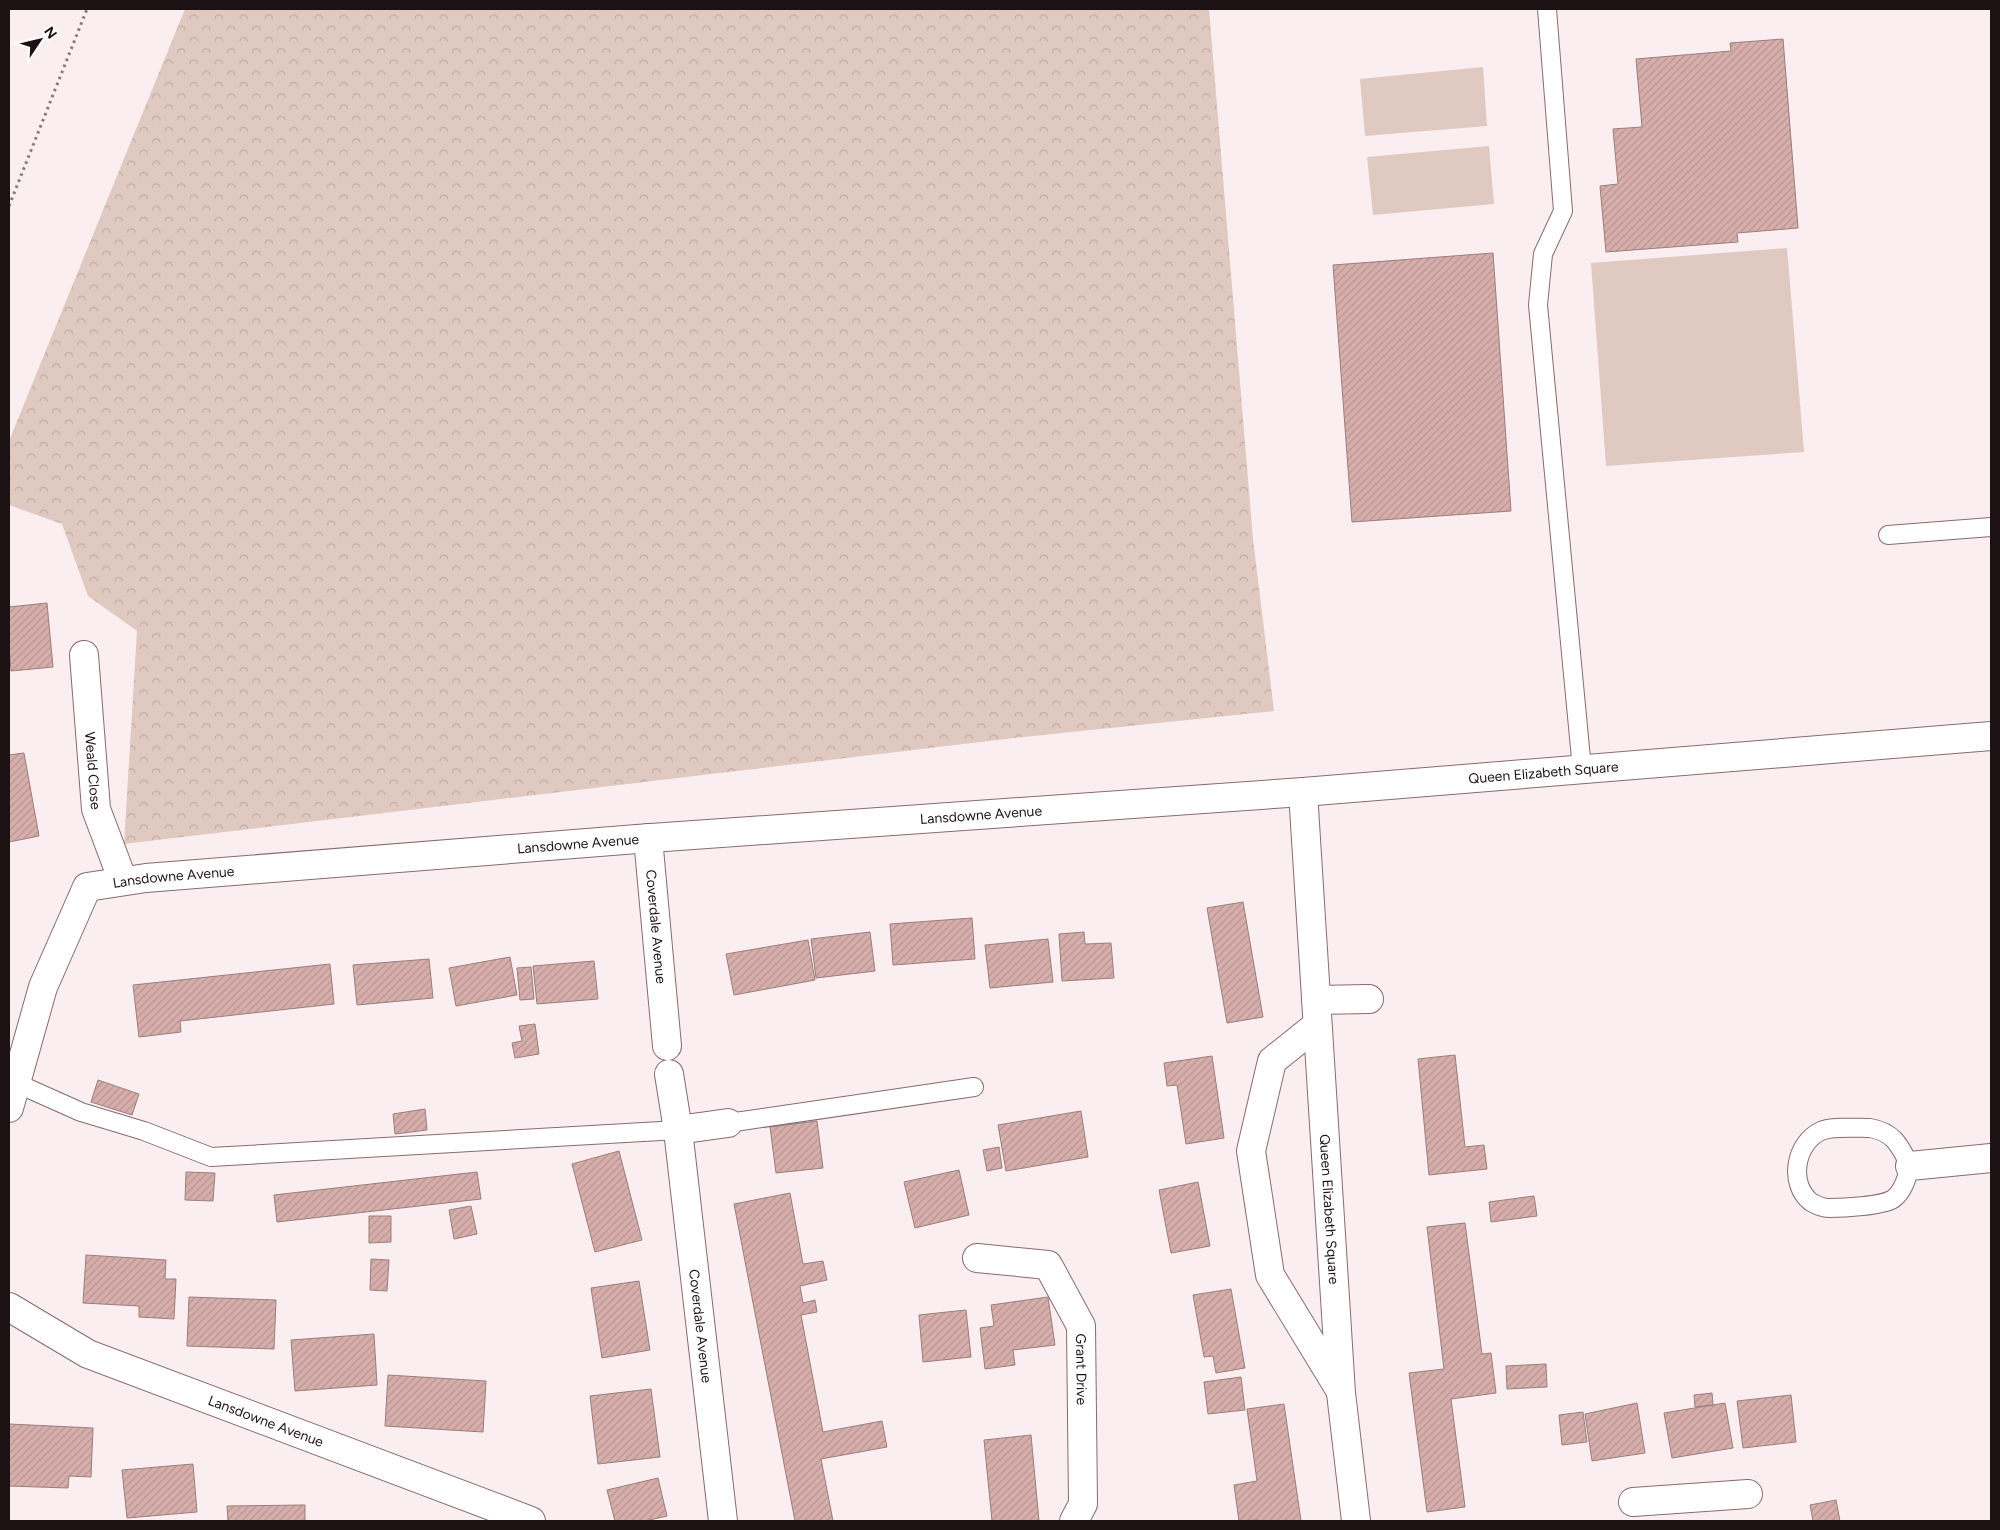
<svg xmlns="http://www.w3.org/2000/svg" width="2000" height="1530" viewBox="0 0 2000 1530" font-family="Figtree,sans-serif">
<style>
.park{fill:url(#park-crowns)}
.pitch{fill:#e0c9c0}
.building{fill:url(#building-hatch);stroke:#9a7e7b}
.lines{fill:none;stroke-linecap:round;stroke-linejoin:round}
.lane-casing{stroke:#866b70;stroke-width:20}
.street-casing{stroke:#866b70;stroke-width:30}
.path{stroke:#83787a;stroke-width:3;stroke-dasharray:2.5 4;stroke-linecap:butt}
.lane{stroke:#fff;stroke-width:18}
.street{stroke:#fff;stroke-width:28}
.labels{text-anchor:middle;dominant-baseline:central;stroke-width:5;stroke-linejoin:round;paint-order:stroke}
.street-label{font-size:14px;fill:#1c1214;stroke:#fff}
</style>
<defs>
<pattern id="park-crowns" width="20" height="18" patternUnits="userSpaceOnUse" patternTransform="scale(1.25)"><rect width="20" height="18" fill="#e0c9c0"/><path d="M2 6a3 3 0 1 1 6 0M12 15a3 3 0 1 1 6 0" fill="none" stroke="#c0aca4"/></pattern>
<pattern id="building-hatch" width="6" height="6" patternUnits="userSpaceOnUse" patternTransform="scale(1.25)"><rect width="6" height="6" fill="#d7aeab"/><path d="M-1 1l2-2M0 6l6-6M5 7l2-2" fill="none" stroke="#b89592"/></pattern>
</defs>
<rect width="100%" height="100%" fill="#fbeef1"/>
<!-- park -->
<path class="park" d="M185 9H1209L1253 539 1274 711 1014 738 124 844 137 631 88 596 62 524 9 505V441Z"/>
<!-- pitch -->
<path class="pitch" d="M1483 67 1487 126 1365 136 1360 79Z
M1489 146 1494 204 1373 215 1367 157Z
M1787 248 1804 452 1606 466 1591 263Z"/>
<!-- building -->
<path class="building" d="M1783 39 1798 228 1737 233 1738 242 1606 252 1600 186 1618 184 1613 129 1642 127 1636 59 1731 51 1730 43Z
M1493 253 1511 511 1352 522 1333 265Z
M47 603 53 667 11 671 9 646V607Z
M24 753 39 836 9 842V755Z
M1243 902 1263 1017 1227 1023 1207 908Z
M972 918 975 959 893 965 890 924Z
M870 932 875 971 816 978 811 939Z
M1084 932 1085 944 1111 943 1114 978 1062 981 1059 934Z
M1048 939 1053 982 990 988 985 945Z
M808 940 815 980 734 995 726 954Z
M510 957 517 995 456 1006 449 968Z
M429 959 433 998 357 1005 353 965Z
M594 961 598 999 537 1004 533 966Z
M330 964 334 1004 180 1021 181 1032 139 1037 133 985Z
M531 967 534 999 520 1000 517 968Z
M535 1024 539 1054 515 1058 512 1043 522 1041 519 1026Z
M1455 1055 1465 1147 1484 1145 1487 1169 1429 1175 1418 1059Z
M1212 1056 1224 1138 1186 1144 1177 1085 1167 1086 1164 1063Z
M98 1080 139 1094 132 1115 91 1102Z
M425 1109 427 1130 395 1134 393 1114Z
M1081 1111 1088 1157 1006 1171 998 1125Z
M817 1121 823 1168 776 1173 770 1127Z
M999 1147 1002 1168 987 1171 983 1150Z
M619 1151 642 1240 595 1252 572 1164Z
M959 1170 969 1215 915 1228 904 1182Z
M186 1172 215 1173 213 1201 185 1200Z
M477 1172 481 1199 277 1222 274 1195Z
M1198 1182 1210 1246 1171 1253 1159 1190Z
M790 1193 803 1264 823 1261 827 1280 800 1286 803 1303 815 1300 817 1312 801 1315 823 1432 882 1421 887 1447 821 1459 833 1521H795L734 1204Z
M1534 1196 1537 1216 1491 1222 1489 1202Z
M471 1206 477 1234 454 1239 449 1210Z
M369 1216H391V1242L369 1243Z
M1465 1223 1482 1354 1491 1353 1496 1393 1451 1399 1465 1507 1427 1512 1409 1373 1444 1369 1427 1227Z
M86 1255 166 1260 165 1279H176L174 1319 139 1317V1306L83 1303Z
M371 1259 389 1260 387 1291 370 1290Z
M639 1281 650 1350 602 1358 591 1288Z
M1231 1289 1245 1368 1216 1373 1213 1356 1204 1357 1193 1295Z
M189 1297 276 1300 274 1349 187 1346Z
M1048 1297 1055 1345 1013 1350 1015 1365 985 1369 980 1328 994 1326 991 1305Z
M966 1310 971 1357 923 1362 919 1315Z
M374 1334 377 1385 295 1391 291 1340Z
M1546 1364 1547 1387 1507 1389 1506 1366Z
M388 1375 486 1381 483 1432 385 1426Z
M1241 1377 1245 1410 1208 1414 1204 1382Z
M651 1389 660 1457 598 1464 590 1396Z
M1712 1393 1713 1405 1695 1407 1694 1395Z
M1791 1395 1796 1442 1743 1448 1737 1401Z
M1637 1403 1645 1453 1592 1461 1585 1414Z
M1725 1403 1733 1448 1672 1458 1664 1413Z
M1284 1404 1301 1521H1258V1520L1239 1521 1234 1485 1257 1481 1247 1409Z
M1583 1412 1587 1442 1562 1445 1559 1415Z
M9 1424 93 1428 91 1477 69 1476 68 1488 9 1486Z
M1031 1435 1039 1521H992L984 1440Z
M193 1464 197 1512 127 1518 122 1470Z
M658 1478 667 1516 645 1521H615L607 1490Z
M1836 1500 1840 1521H1813L1810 1505Z
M305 1505V1521H228L227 1506Z"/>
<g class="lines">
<!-- lane casing -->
<g class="lane-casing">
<path id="lane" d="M1547 9 1563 211 1543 254 1538 305 1582 769
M1888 535 1991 527
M16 1083 81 1112 144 1131 211 1157 678 1130
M728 1123 974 1087
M1870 1128C1894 1132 1900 1146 1910 1166 1907 1178 1903 1192 1893 1199 1882 1206 1843 1208 1829 1208 1823 1208 1816 1205 1811 1202 1788 1184 1795 1143 1821 1131 1832 1126 1857 1128 1870 1128Z"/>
</g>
<!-- street casing -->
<g class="street-casing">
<g id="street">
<path id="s1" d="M84 655 96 809 123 881"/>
<path id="s2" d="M1303 792 1341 1393 1356 1521"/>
<path id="s3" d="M648 838 667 1046"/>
<path d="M1316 1000 1369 999"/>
<path d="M1317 1025 1272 1061 1251 1151 1270 1275 1340 1390"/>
<path id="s4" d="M669 1074 678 1130 723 1521"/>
<path id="s5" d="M9 1108 43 987 87 887 146 878 637 839 1303 792 1991 736"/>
<path d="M678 1130 728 1123"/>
<path d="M1910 1166 1991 1158"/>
<path id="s6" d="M977 1258 1048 1265 1081 1326 1083 1504 1074 1521"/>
<path id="s7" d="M9 1307 88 1354 531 1521"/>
<path d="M1633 1502 1748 1494"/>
</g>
</g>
<!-- path -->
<path class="path" d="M9 206 87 9"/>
<!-- lane -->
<use href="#lane" class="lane"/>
<!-- street -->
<use href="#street" class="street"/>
</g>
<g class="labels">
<!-- street labels -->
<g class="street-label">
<text stroke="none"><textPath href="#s1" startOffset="116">Weald Close</textPath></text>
<text stroke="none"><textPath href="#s5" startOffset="1696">Queen Elizabeth Square</textPath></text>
<text stroke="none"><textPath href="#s5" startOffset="1132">Lansdowne Avenue</textPath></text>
<text stroke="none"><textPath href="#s5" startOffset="728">Lansdowne Avenue</textPath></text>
<text stroke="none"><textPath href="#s5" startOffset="322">Lansdowne Avenue</textPath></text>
<text stroke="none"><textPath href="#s3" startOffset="89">Coverdale Avenue</textPath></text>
<text stroke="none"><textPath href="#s2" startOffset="418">Queen Elizabeth Square</textPath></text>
<text stroke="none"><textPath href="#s4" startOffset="254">Coverdale Avenue</textPath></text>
<text stroke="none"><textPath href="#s6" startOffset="184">Grant Drive</textPath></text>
<text stroke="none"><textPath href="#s7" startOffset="282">Lansdowne Avenue</textPath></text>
</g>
</g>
<!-- border -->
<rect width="2000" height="1530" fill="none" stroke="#1c1214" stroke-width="20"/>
<!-- north arrow -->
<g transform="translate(40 40) rotate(55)" stroke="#ffffff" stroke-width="4" paint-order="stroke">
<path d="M0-4L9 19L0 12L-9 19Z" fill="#1c1214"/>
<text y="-8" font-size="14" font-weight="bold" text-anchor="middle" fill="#1c1214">N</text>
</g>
</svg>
